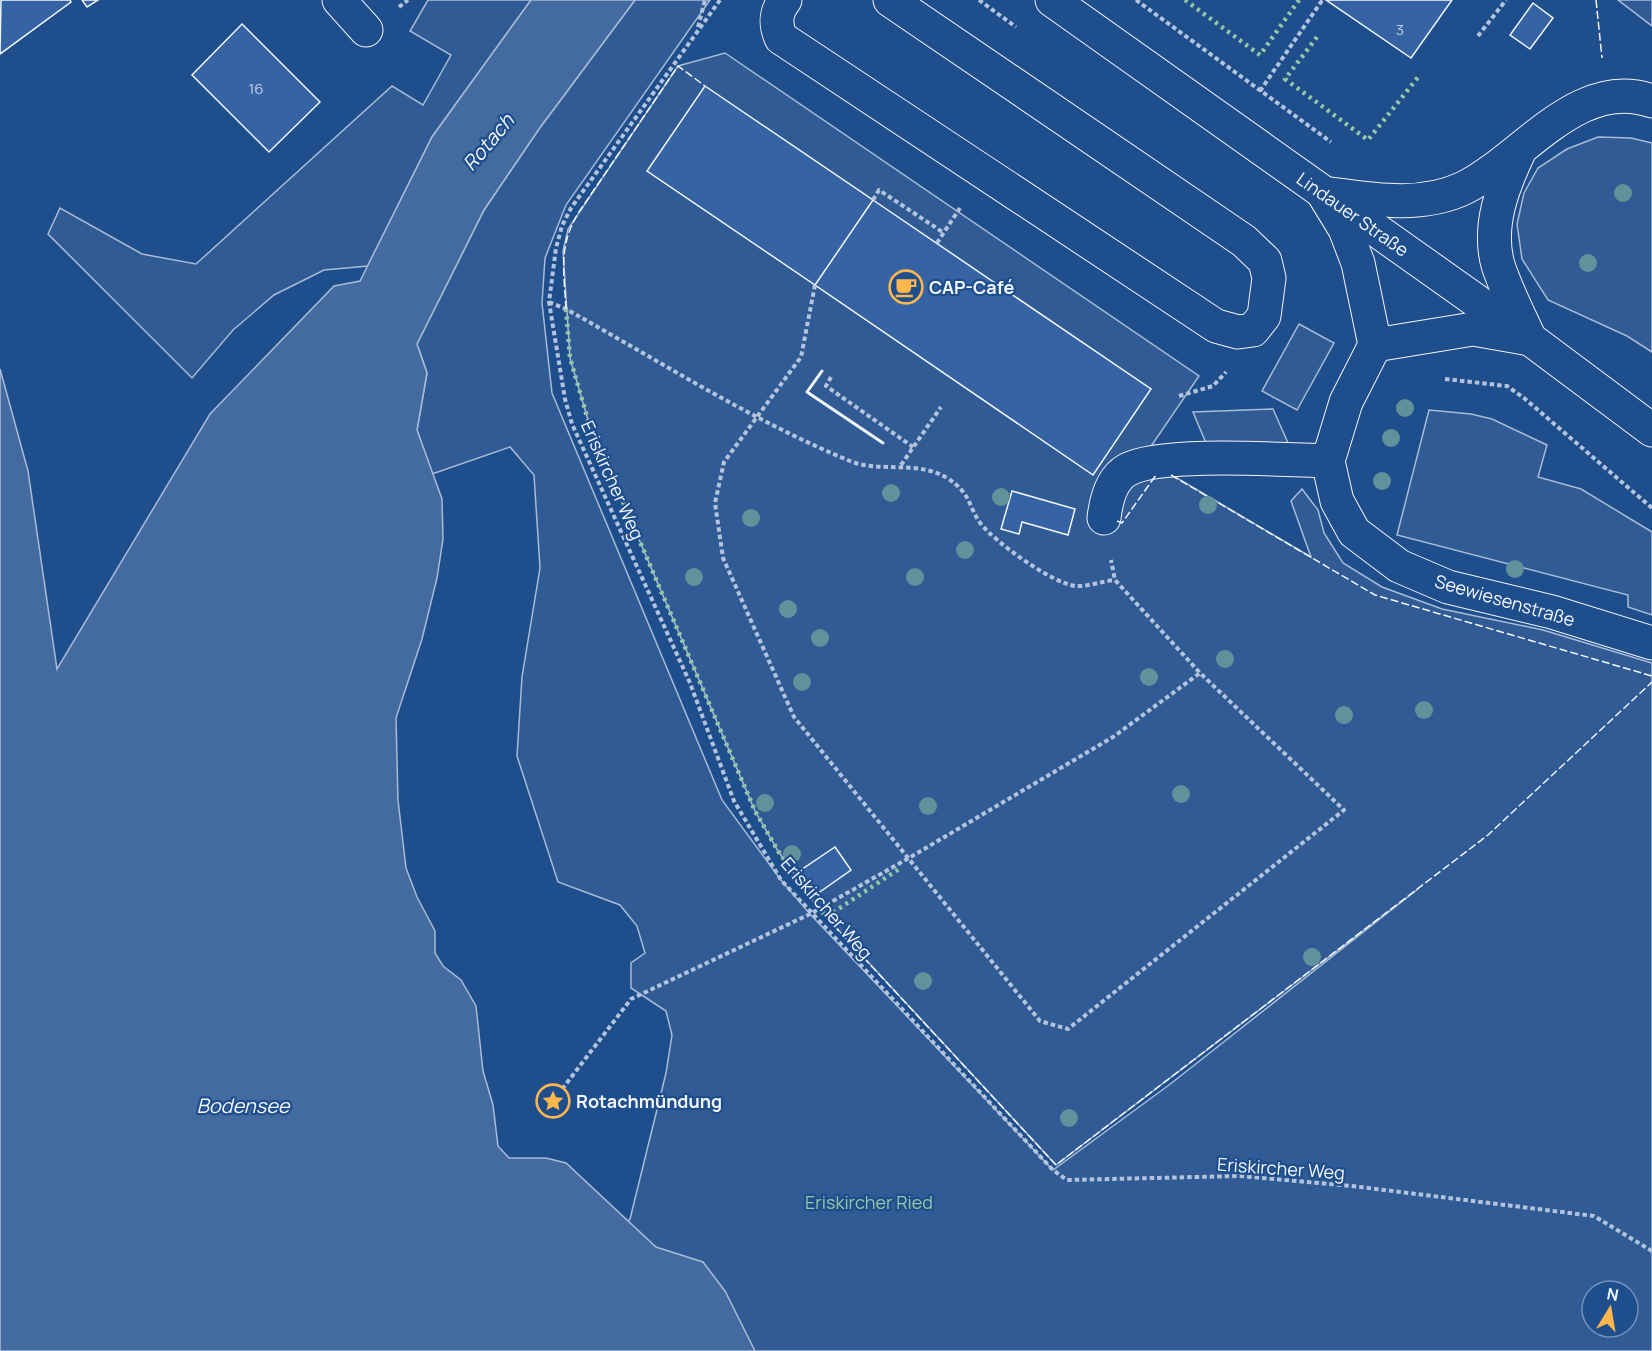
<svg xmlns="http://www.w3.org/2000/svg" width="1652" height="1351" viewBox="0 0 1652 1351" font-family="Manrope,sans-serif">
<style>
.built{fill:#305b95;stroke:#a8bbd7;stroke-width:1.5;fill-rule:evenodd}
.water{fill:#446ba0;stroke:#a8bbd7;stroke-width:1.5}
.building{fill:#3563a3;stroke:#f2f6ff;stroke-width:1.5}
.lines{fill:none;stroke-linecap:round;stroke-linejoin:round}
.minor-casing{stroke:#f2f6ff;stroke-width:35}
.major-casing{stroke:#f2f6ff;stroke-width:35}
.path{stroke:#b3c4dc;stroke-width:4;stroke-dasharray:4.5 3;stroke-linecap:butt}
.minor{stroke:#1f4e8c;stroke-width:33}
.major{stroke:#1f4e8c;stroke-width:33}
.hedge{stroke:#97c8a6;stroke-width:4.5;stroke-dasharray:3 4.5;stroke-linecap:butt}
.fence{stroke:#f2f6ff;stroke-width:1.5;stroke-dasharray:8 3;stroke-linecap:butt}
.wall{stroke:#f2f6ff;stroke-width:3}
.tree{fill:#61919a}
.labels{text-anchor:middle;dominant-baseline:central;stroke-width:4.5;stroke-linejoin:round;paint-order:stroke}
.number-label{font-size:15px;fill:#c3d1e8}
.street-label{font-size:18px;fill:#f2f6ff;stroke:#1f4e8c}
.poi-label{font-size:18px;font-weight:bold;fill:#f2f6ff;stroke:#1f4e8c;text-anchor:start}
.park-label{font-size:18px;fill:#97c8a6;stroke:#1f4e8c}
.water-label{font-size:20px;font-style:italic;fill:#f2f6ff;stroke:#1f4e8c}
</style>
<rect width="100%" height="100%" fill="#1f4e8c"/>
<!-- built -->
<path class="built" d="M428 0H531L432 137 368 266 324 270 274 295 233 330 192 378 48 234 60 208 142 254 196 264 392 86 423 105 451 55 410 31Z
M635 0H710L566 205 545 258 542 303 552 393 722 800 781 880 810 914 1053 1170 1169 1085 1418 889 1056 1165 819 909 778 851 755 811 588 420 570 358 563 251 568 229 678 66 725 53 1199 376 1143 458 1311 557 1291 501 1302 489 1318 510 1324 533 1343 563 1382 587 1442 609 1543 630 1652 663V1351H482L630 1219 666 1073 672 1035 666 1011 631 988V963L645 953 637 926 620 905 558 882 517 756 522 677 540 568 534 475 510 447 432 474 417 430 427 373 417 344 484 210 539 129ZM1592 1291H1628V1327H1592Z
M1618 0H1652V26Z
M1598 137 1631 138 1652 143V352L1627 336 1548 300 1522 259 1517 224 1524 193 1538 168 1567 149Z
M1299 324 1334 343 1297 410 1262 391Z
M1273 409 1288 443H1206L1193 412Z
M1429 410 1471 414 1492 419 1547 445 1538 477 1581 489 1652 532V615L1628 607V595L1397 535Z"/>
<!-- water -->
<path class="water" d="M531 0H635L539 129 484 210 417 344 427 373 417 430 442 499 443 539 437 578 422 639 396 718 398 800 406 868 417 897 435 931V953L443 966 461 980 476 1006 483 1071 493 1105 498 1146 509 1158H546L566 1163 656 1247 703 1262 725 1291 755 1351H0V369L28 471 57 669 210 414 334 286 360 281 432 137Z"/>
<!-- building -->
<path class="building" d="M1 0H70L71 2 0 54Z
M82 0H98L87 7Z
M1326 0H1452L1411 58Z
M1533 3 1553 18 1530 49 1510 35Z
M242 24 320 102 269 152 192 75Z
M705 86 873 200 815 285 647 171Z
M873 200 1151 389 1093 475 815 285Z
M1012 491 1075 509 1068 535 1022 522 1019 534 1001 529Z
M835 847 851 870 814 896 798 872Z"/>
<g class="lines">
<!-- minor casing -->
<g class="minor-casing">
<path id="minor" d="M339 0 366 30
M785 0C775 13 775 24 781 38L1216 326 1238 332 1253 330 1264 316 1269 278 1265 261 1244 241 890 0
M1519 152C1503 186 1487 226 1498 265 1506 290 1519 315 1530 339
M1323 193 1345 229 1358 263 1375 345 1346 402 1328 461 1337 501 1354 532 1399 566 1448 587 1552 612 1652 643
M1323 193C1369 199 1420 209 1464 188 1523 159 1578 75 1652 101
M1375 345 1473 329 1530 339
M1104 518C1106 501 1111 479 1127 470 1160 451 1286 460 1328 461"/>
</g>
<!-- major casing -->
<g class="major-casing">
<path id="major" d="M1052 0 1530 339 1652 430"/>
</g>
<!-- path -->
<path class="path" d="M720 0 571 208 562 226 556 248 549 302 565 399 572 424 690 683 734 801 781 880 1053 1170 1067 1180 1240 1176 1352 1186 1594 1216 1652 1251
M979 0 1016 27
M1136 0 1331 142
M399 7 408 0
M698 27 705 0
M1478 36 1506 0
M1260 91 1321 2 1318 0
M873 200 879 190 944 233
M937 243 960 208
M815 285 801 357 724 462 715 503 723 558 794 717 1040 1021 1068 1029 1344 810 1200 673 1115 580 1111 560
M549 302 566 309C659 361 751 420 850 461 879 473 918 460 947 478 972 494 967 505 981 524 995 542 1052 583 1075 586 1087 587 1103 581 1115 580
M831 377 826 386 913 447
M1445 379 1507 386 1524 398 1652 508
M1179 396 1213 386 1226 372
M901 465 941 407
M553 1101 631 999 810 914 909 858 1113 737 1200 673"/>
<!-- minor -->
<use href="#minor" class="minor"/>
<!-- major -->
<use href="#major" class="major"/>
<!-- hedge -->
<path class="hedge" d="M1185 0 1260 55 1299 0
M1317 37 1285 79 1368 140 1419 76
M566 309 570 358 588 420 755 811 778 851 826 917 902 867"/>
<!-- fence -->
<path class="fence" d="M1596 0 1602 58
M566 309C564 271 558 245 579 212L678 66 705 86
M1171 475 1375 595 1652 676
M1117 521 1122 523 1156 475
M826 917 1056 1165 1488 835 1652 682"/>
<!-- wall -->
<path class="wall" d="M822 371 807 392 883 443"/>
</g>
<!-- trees -->
<g class="tree">
<circle cx="1623" cy="193" r="9"/>
<circle cx="1588" cy="263" r="9"/>
<circle cx="1405" cy="408" r="9"/>
<circle cx="1391" cy="438" r="9"/>
<circle cx="1382" cy="481" r="9"/>
<circle cx="891" cy="493" r="9"/>
<circle cx="1001" cy="497" r="9"/>
<circle cx="1208" cy="505" r="9"/>
<circle cx="751" cy="518" r="9"/>
<circle cx="965" cy="550" r="9"/>
<circle cx="1515" cy="569" r="9"/>
<circle cx="694" cy="577" r="9"/>
<circle cx="915" cy="577" r="9"/>
<circle cx="788" cy="609" r="9"/>
<circle cx="820" cy="638" r="9"/>
<circle cx="1225" cy="659" r="9"/>
<circle cx="1149" cy="677" r="9"/>
<circle cx="802" cy="682" r="9"/>
<circle cx="1424" cy="710" r="9"/>
<circle cx="1344" cy="715" r="9"/>
<circle cx="1181" cy="794" r="9"/>
<circle cx="765" cy="803" r="9"/>
<circle cx="928" cy="806" r="9"/>
<circle cx="792" cy="854" r="9"/>
<circle cx="1312" cy="957" r="9"/>
<circle cx="923" cy="981" r="9"/>
<circle cx="1069" cy="1118" r="9"/>
</g>
<!-- icons -->
<defs>
<g id="cafe-ring" transform="scale(1.725)"><circle r="9.5" fill="#1f4e8c" stroke="#ffb74d" stroke-width="1.5"/><path d="M-5.5-4.5H6V0H3Q3 3.5 0 3.5H-2.5Q-5.5 3.5-5.5 0ZM3-3.2v2h1.7v-2ZM-6 4.5H4V6H-6Z" fill="#ffb74d"/></g>
<g id="sight-ring" transform="scale(1.725)"><circle r="9.5" fill="#1f4e8c" stroke="#ffb74d" stroke-width="1.5"/><path d="M0-6L1.8-2.2L6-1.7L2.9 1.2L3.7 5.4L0 3.3L-3.7 5.4L-2.9 1.2L-6-1.7L-1.8-2.2Z" fill="#ffb74d"/></g>
</defs>
<g fill-rule="evenodd">
<use href="#cafe-ring" x="906" y="287"/>
<use href="#sight-ring" x="553" y="1101"/>
</g>
<g class="labels">
<!-- number labels -->
<g class="number-label">
<text x="1400" y="29">3</text>
<text x="256" y="88">16</text>
</g>
<!-- street labels -->
<g class="street-label">
<text transform="translate(1353 214) rotate(35)">Lindauer Straße</text>
<text transform="translate(613 480) rotate(66)">Eriskircher Weg</text>
<text transform="translate(1505 600) rotate(16)">Seewiesenstraße</text>
<text transform="translate(827 908) rotate(49)">Eriskircher Weg</text>
<text transform="translate(1281 1168) rotate(4)">Eriskircher Weg</text>
</g>
<!-- poi labels -->
<g class="poi-label">
<text x="929" y="287">CAP-Café</text>
<text x="576" y="1101">Rotachmündung</text>
</g>
<!-- park labels -->
<g class="park-label">
<text x="869" y="1202">Eriskircher Ried</text>
</g>
<!-- water labels -->
<g class="water-label">
<text transform="translate(488 142) rotate(-50)">Rotach</text>
<text x="243" y="1105">Bodensee</text>
</g>
</g>
<!-- north arrow -->
<g transform="translate(1610 1309) rotate(11)"><circle r="28" fill="#1f4e8c" stroke="#7391ba" stroke-width="1.5"/>
<path d="M0-4.5L10 22L0 15L-10 22Z" fill="#ffb74d"/>
<text y="-9" font-size="16" font-weight="bold" text-anchor="middle" fill="#f2f6ff">N</text>
</g>
</svg>
